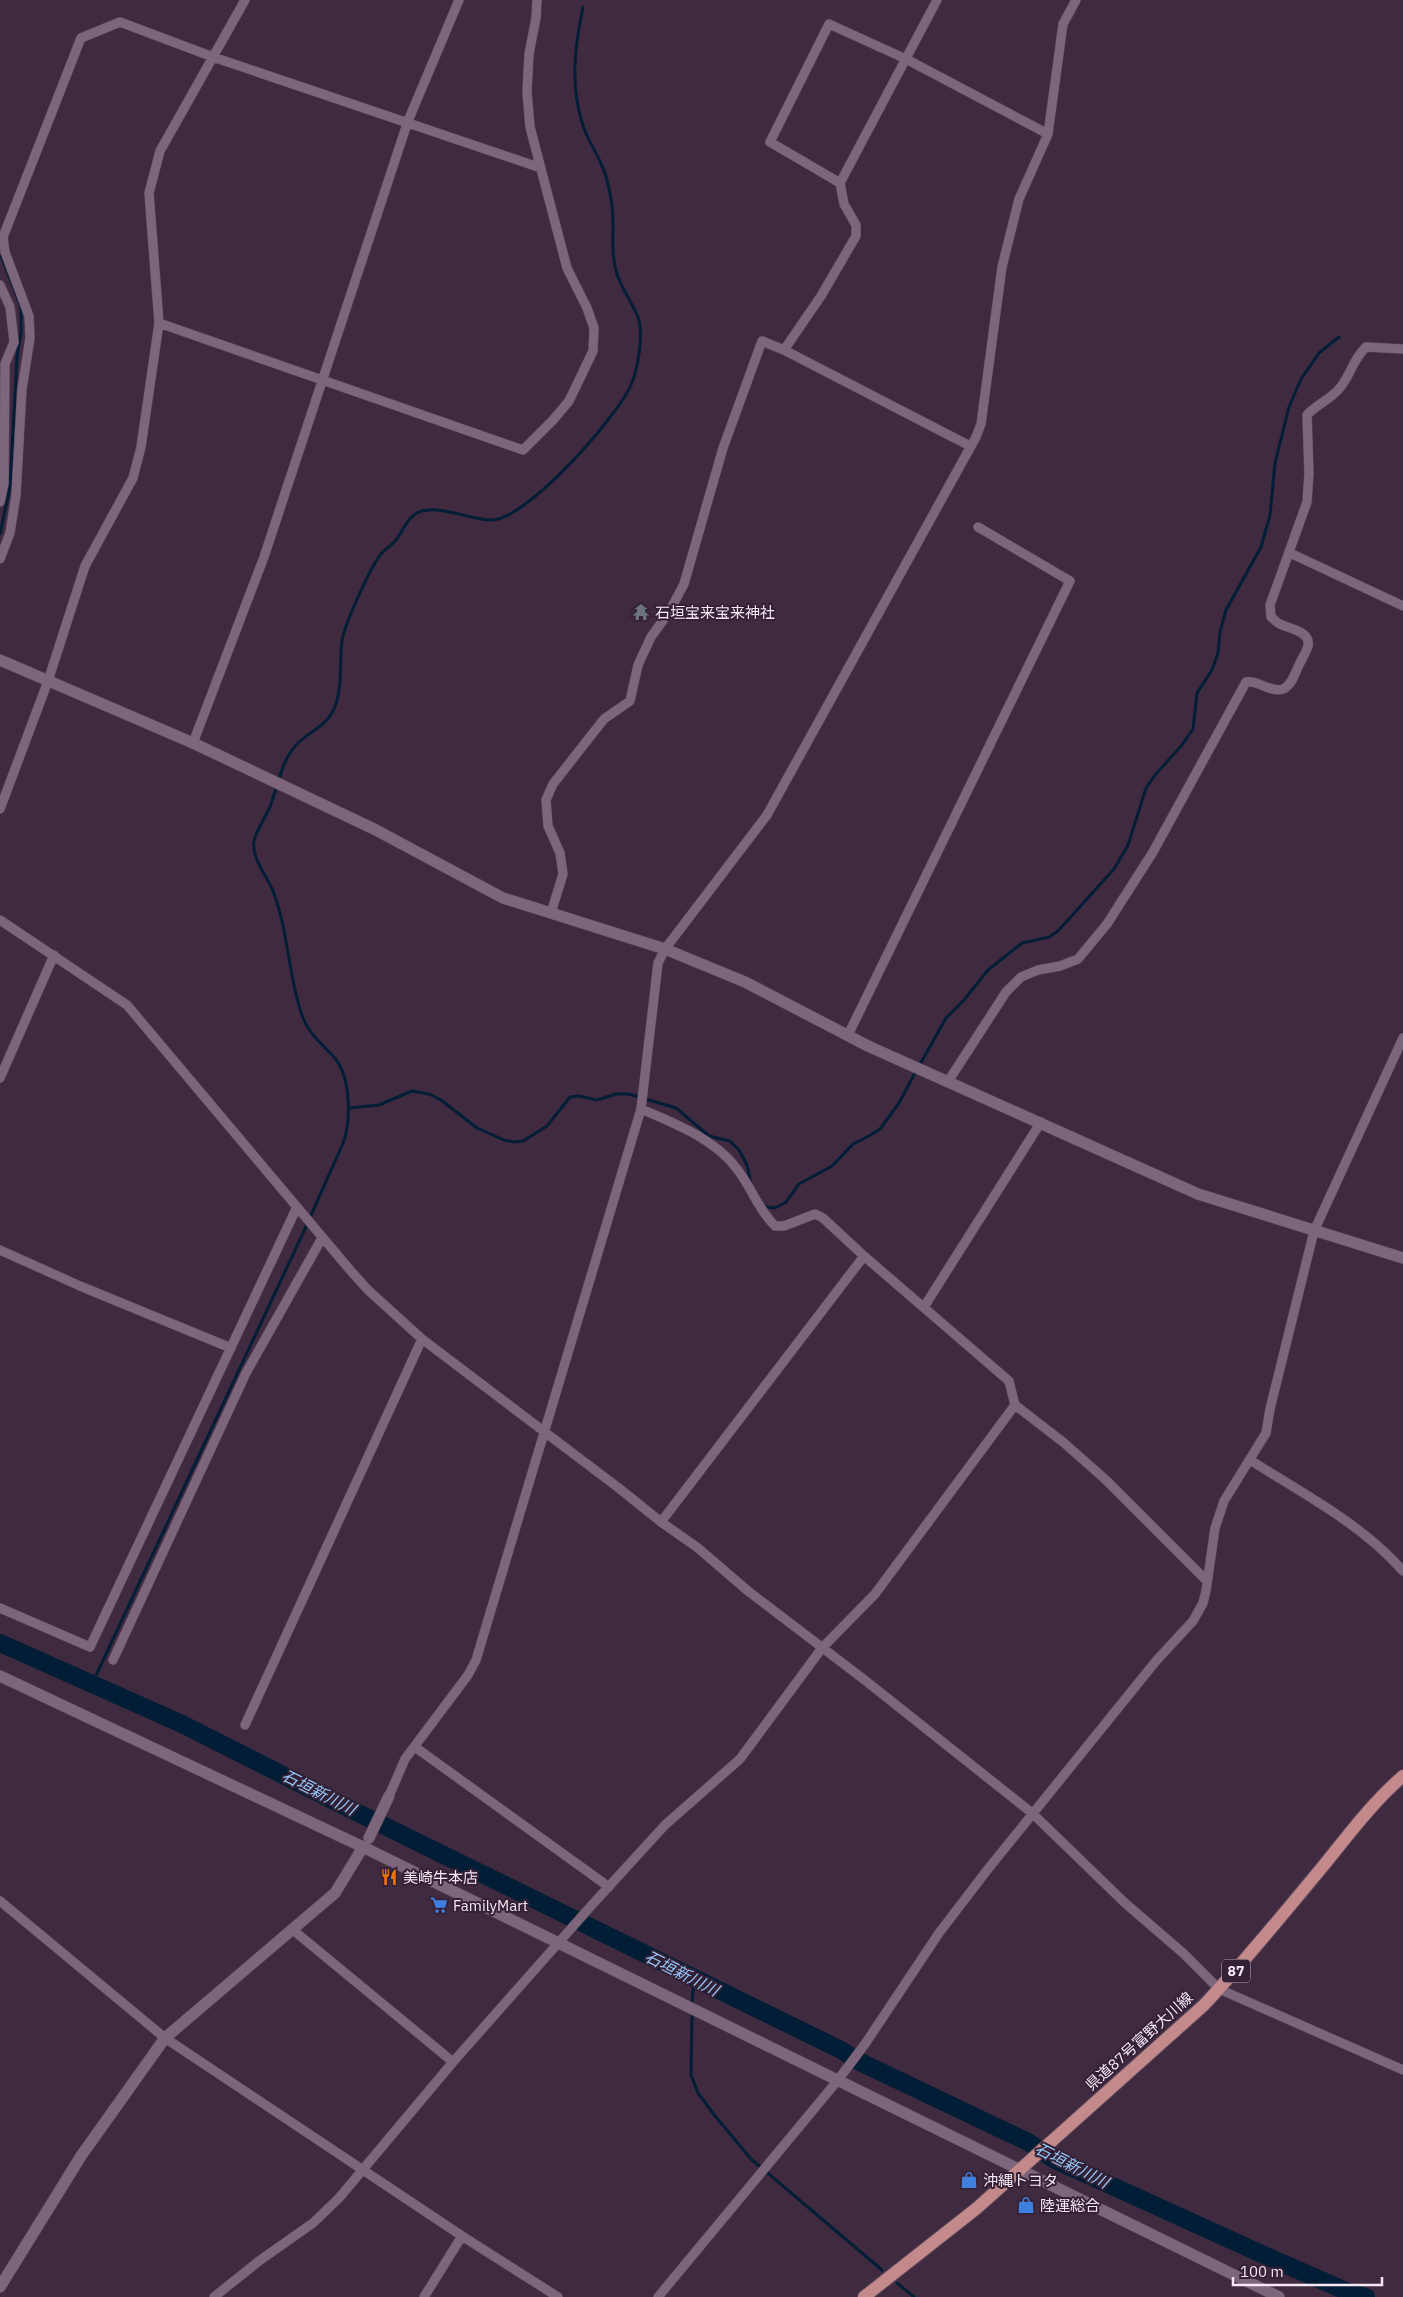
<svg xmlns="http://www.w3.org/2000/svg" width="1403" height="2297" viewBox="0 0 1403 2297" font-family="'IBM Plex Sans','Noto Sans JP',sans-serif">
<style>
.lines{fill:none;stroke-linecap:round;stroke-linejoin:round}
.stream{stroke:#021e37;stroke-width:3}
.river{stroke:#021e37;stroke-width:18}
.minor-casing{stroke:#5c4a5c;stroke-width:10}
.tertiary-casing{stroke:#5c4a5c;stroke-width:12}
.primary-casing{stroke:#5c4a5c;stroke-width:14}
.minor{stroke:#7d657c;stroke-width:9}
.tertiary{stroke:#7d657c;stroke-width:11}
.primary{stroke:#c4898b;stroke-width:12}
.labels{text-anchor:middle;dominant-baseline:central;stroke-width:4;stroke-linejoin:round;paint-order:stroke}
.shield{fill:#352135;stroke:#bdacbc;stroke-width:1}
.shield-label{font-size:14px;font-weight:bold;fill:#f7e8f6}
.poi-label{font-size:15px;fill:#f7e8f6;stroke:#352135;text-anchor:start}
.street-label{font-size:15px;fill:#f7e8f6;stroke:#352135}
.water-label{font-size:16px;font-style:italic;fill:#95c9fb;stroke:#352135}
</style>
<rect width="100%" height="100%" fill="#402a3f"/>
<g class="lines">
<!-- stream -->
<path class="stream" d="M0 253 21 307V333L17 356 10 487 0 534
M919 1066 946 1018 964 1000 988 970 1022 943 1049 937 1058 931 1114 869 1128 845 1146 788 1155 775 1182 745 1193 729 1197 693 1212 670 1218 653 1220 632 1226 610 1261 547 1270 515 1275 463 1289 407 1301 379 1319 353 1339 337
M349 1108 379 1105 412 1091 429 1094 441 1100 477 1128 504 1140 514 1142 523 1141 547 1126 570 1097 579 1096 597 1100 616 1094H629L676 1108 709 1136 730 1141 739 1150 747 1165 751 1184
M762 1204 767 1207 775 1208 786 1202 799 1184 832 1166 853 1144 869 1136 880 1129 899 1103 916 1071
M92 1684 304 1231 344 1141C351 1117 351 1075 333 1056 321 1043 310 1035 303 1018 288 978 289 932 273 891 267 876 251 858 254 841 257 828 267 816 271 804 279 782 282 758 299 742 311 731 327 725 334 709 343 688 339 663 342 641 344 625 371 566 381 554 386 548 392 545 396 540 403 531 407 518 417 513 437 503 470 520 491 520 526 521 617 417 631 385 638 369 644 333 638 317 632 303 622 289 617 274 609 250 616 224 611 199 609 188 607 176 602 166 596 151 586 138 582 122 570 84 575 45 583 7
M692 2005 694 1977
M692 2011 691 2075 698 2093 715 2116 751 2159 882 2270
M897 2283 914 2297"/>
<!-- river -->
<path class="river" d="M0 1643 182 1724 350 1809 841 2050 860 2062 1028 2142 1055 2160 1275 2260 1346 2291 1366 2297"/>
<!-- minor casing -->
<g class="minor-casing">
<path id="minor" d="M840 183 770 142 829 24 906 59 1048 134
M0 285 10 307 14 342 5 364 4 483 0 502
M159 323 523 450 553 420 569 401 593 351 594 328 587 308 567 268 530 127 527 92 529 54 536 18 537 0
M784 350 821 296 856 236V225L844 204 840 183 937 0
M1290 553 1403 606
M0 559 10 533 16 495 22 389 30 338 29 316 5 252 3 237 81 38 120 22 213 57 541 168
M193 743 264 557 408 121 459 0
M0 809 48 681 85 566 133 478 141 447 159 323 149 193 160 151 245 0
M551 913 563 874 560 853 548 826 546 800 553 784 604 719 630 701 638 665 651 637 669 612 684 584 723 448 762 341 784 350 970 446
M0 920 127 1005 350 1270 368 1290 422 1339 620 1489 661 1522 698 1548 748 1591 866 1681 1032 1813 1125 1903 1183 1953 1219 1989 1403 2070
M848 1035 1070 581 978 527
M0 1078 54 955
M949 1080 1006 992 1021 977 1038 970 1060 966 1078 959 1107 924 1153 852 1246 682C1259 680 1270 693 1283 689 1291 686 1295 674 1298 667 1301 660 1306 653 1308 646 1311 631 1289 629 1280 624 1277 623 1274 619 1271 617L1270 605 1307 502 1309 473 1307 415C1316 405 1329 400 1338 390 1350 378 1352 360 1366 347L1403 349
M641 1109C674 1123 715 1139 737 1169 752 1188 757 1208 775 1226H784L815 1214 823 1218 864 1256 1009 1381 1015 1405 1063 1442 1106 1480 1207 1581
M0 1250 80 1286 231 1348
M924 1307 1041 1122
M1250 1460C1302 1493 1362 1524 1403 1571
M661 1522 864 1256
M0 1608 90 1647 297 1207
M113 1660 246 1373 322 1238
M245 1725 422 1339
M415 1747 609 1887
M389 1796 405 1759 468 1675 476 1660 641 1109 658 963 665 949 767 815 976 437 981 424 1002 267 1019 199 1048 134 1063 24 1076 0
M0 1901 165 2038 462 2236 558 2297
M293 1930 453 2062
M214 2297 259 2261 313 2223 339 2198 453 2062 591 1906 665 1825 740 1759 822 1648 875 1594 1015 1405
M424 2297 462 2236
M658 2297 838 2080 865 2044 939 1933 988 1869 1156 1661 1193 1621 1203 1603 1206 1591 1215 1528 1224 1501 1266 1433 1270 1409 1314 1231 1403 1038"/>
</g>
<!-- tertiary casing -->
<g class="tertiary-casing">
<path id="tertiary" d="M0 660 193 743 374 829 503 898 665 949 745 982 868 1046 1198 1194 1403 1258
M0 1676 363 1847 1279 2297
M369 1838 389 1796
M0 2287 81 2156 165 2038 335 1893 363 1847"/>
</g>
<!-- primary casing -->
<g class="primary-casing">
<path id="primary" d="M864 2297 977 2208 1204 2005C1246 1960 1285 1912 1324 1865 1349 1834 1373 1802 1403 1776"/>
</g>
<!-- minor -->
<use href="#minor" class="minor"/>
<!-- tertiary -->
<use href="#tertiary" class="tertiary"/>
<!-- primary -->
<use href="#primary" class="primary"/>
</g>
<!-- icons -->
<defs>
<g id="temple-bare" transform="scale(1.35)"><path d="M0-6L5-2H3V0L6.5 2.5H4V6H1.5V3h-3V6H-4V2.5H-6.5L-3 0V-2H-5Z" fill="#6b7280" stroke="#352135" stroke-width="2.5" paint-order="stroke"/></g>
<g id="restaurant-bare" transform="scale(1.35)"><path d="M-5-6h1v4h1v-4h1v4h1v-4h1v5L-1.5 .5V6h-2V.5L-5-1ZM5-6V6H3V1.5H1.5Q1.5-4 5-6Z" fill="#e8710a" stroke="#352135" stroke-width="2.5" paint-order="stroke"/></g>
<g id="supermarket-bare" transform="scale(1.35)"><path d="M-6-5.5h2.5l.6 2H6L4.5 2H-2.5L-4.4-4H-6ZM-1.5 3.2a1.3 1.3 0 1 0 .1 0ZM3 3.2a1.3 1.3 0 1 0 .1 0Z" fill="#3f7fe0" stroke="#352135" stroke-width="2.5" paint-order="stroke"/></g>
<g id="shop-bare" transform="scale(1.35)"><path d="M-5-2.5h2.3a2.7 3.5 0 0 1 5.4 0H5L5.5 6h-11ZM-1.5-2.5h3a1.5 2.3 0 0 0-3 0Z" fill="#3f7fe0" stroke="#352135" stroke-width="2.5" paint-order="stroke"/></g>
</defs>
<g fill-rule="evenodd">
<use href="#temple-bare" x="641" y="612"/>
<use href="#restaurant-bare" x="389" y="1877"/>
<use href="#supermarket-bare" x="439" y="1905"/>
<use href="#shop-bare" x="969" y="2180"/>
<use href="#shop-bare" x="1026" y="2205"/>
</g>
<g class="labels">
<!-- shield labels -->
<rect class="shield" x="1222" y="1959.5" width="28" height="23" rx="4"/>
<g class="shield-label">
<text x="1236" y="1971">87</text>
</g>
<!-- poi labels -->
<g class="poi-label">
<text x="655" y="612">石垣宝来宝来神社</text>
<text x="403" y="1877">美崎牛本店</text>
<text x="453" y="1905">FamilyMart</text>
<text x="983" y="2180">沖縄トヨタ</text>
<text x="1040" y="2205">陸運総合</text>
</g>
<!-- street labels -->
<g class="street-label">
<text transform="translate(1139 2041) rotate(-42)">県道87号富野大川線</text>
</g>
<!-- water labels -->
<g class="water-label">
<text transform="translate(319 1792) rotate(27)">石垣新川川</text>
<text transform="translate(682 1973) rotate(27)">石垣新川川</text>
<text transform="translate(1072 2165) rotate(27)">石垣新川川</text>
</g>
</g>
<!-- scale -->
<path d="M1233 2277v8h149v-8" fill="none" stroke="#f7e8f6" stroke-width="2.5"/>
<text x="1240" y="2277" font-size="15" fill="#f7e8f6" stroke="#352135" stroke-width="4" paint-order="stroke">100 m</text>
</svg>
